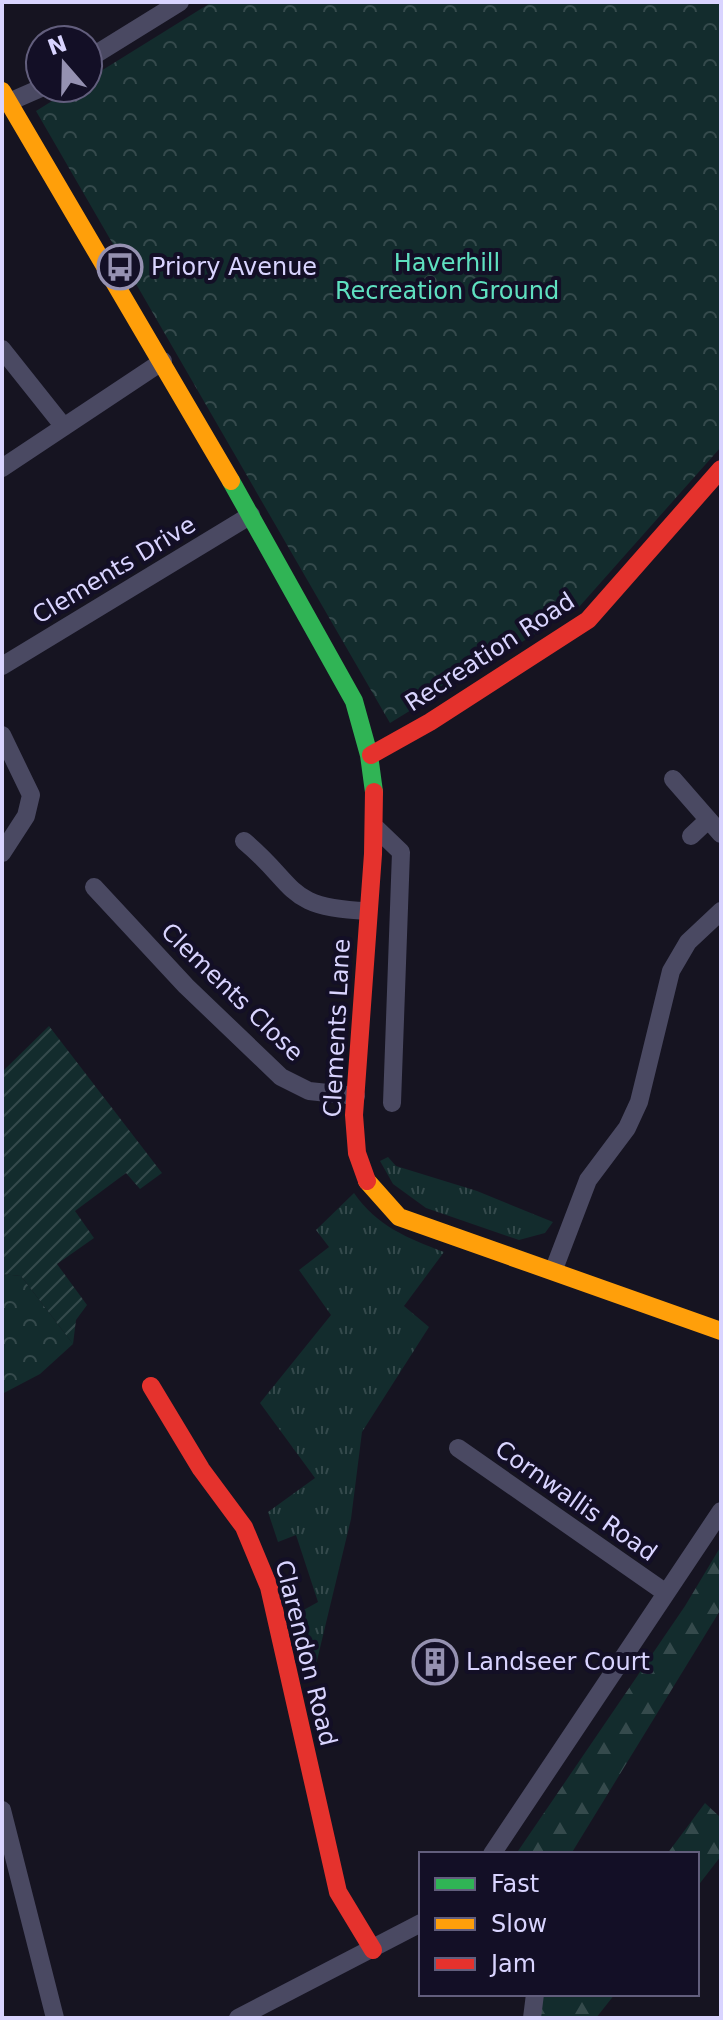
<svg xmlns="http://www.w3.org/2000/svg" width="723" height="2020" viewBox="0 0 723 2020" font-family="'DejaVu Sans',sans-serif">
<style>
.grass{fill:url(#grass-tufts)}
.forest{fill:url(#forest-firs)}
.park{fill:url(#park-crowns)}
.garden{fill:url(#garden-furrows)}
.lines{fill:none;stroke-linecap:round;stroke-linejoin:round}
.street{stroke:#4a4962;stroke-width:18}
.fast{stroke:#30b455;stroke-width:18}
.slow{stroke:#ff9f0a;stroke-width:18}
.jam{stroke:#e5322d;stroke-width:18}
.labels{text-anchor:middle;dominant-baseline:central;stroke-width:8;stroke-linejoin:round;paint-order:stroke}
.park-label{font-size:24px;fill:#5fe0c0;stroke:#130f26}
.poi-label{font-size:24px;fill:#d9d4ff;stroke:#130f26;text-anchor:start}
.street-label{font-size:24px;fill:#d9d4ff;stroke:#130f26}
</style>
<defs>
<pattern id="grass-tufts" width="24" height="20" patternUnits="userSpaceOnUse" patternTransform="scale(2)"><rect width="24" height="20" fill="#132c2d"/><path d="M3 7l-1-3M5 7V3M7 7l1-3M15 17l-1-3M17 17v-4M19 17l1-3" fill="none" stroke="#354a4c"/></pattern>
<pattern id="forest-firs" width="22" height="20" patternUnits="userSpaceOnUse" patternTransform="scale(2)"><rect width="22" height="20" fill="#132c2d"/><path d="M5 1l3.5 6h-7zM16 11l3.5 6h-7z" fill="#354a4c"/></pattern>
<pattern id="park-crowns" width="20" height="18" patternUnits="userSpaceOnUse" patternTransform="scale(2)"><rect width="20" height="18" fill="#132c2d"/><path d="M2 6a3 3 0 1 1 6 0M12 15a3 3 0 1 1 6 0" fill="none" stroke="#354a4c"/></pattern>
<pattern id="garden-furrows" width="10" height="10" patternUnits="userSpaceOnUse" patternTransform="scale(2)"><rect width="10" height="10" fill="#132c2d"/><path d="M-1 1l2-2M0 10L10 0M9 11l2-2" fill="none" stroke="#354a4c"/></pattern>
</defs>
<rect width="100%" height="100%" fill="#161421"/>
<!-- grass -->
<path class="grass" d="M388 1157 396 1166 477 1191 553 1222 545 1233 519 1240 426 1208 393 1184 380 1161Z
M354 1193C377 1226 407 1238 444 1252L404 1306 429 1327 362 1432 351 1519 313 1677 300 1612 318 1602 296 1535 278 1542 268 1512 315 1478 260 1403 331 1315 299 1270 329 1247 316 1230Z"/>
<!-- forest -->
<path class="forest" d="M721 1546V1609L571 1854H516L685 1606Z
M705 1803 721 1818V1856L697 1887V1854H667Z
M536 1994H615L596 2018H535Z"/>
<!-- park -->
<path class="park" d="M212 2H721V447L579 607 390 723 36 111 73 88H88V79Z
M2 1274 21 1276 73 1344 40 1374 2 1394Z"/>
<!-- garden -->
<path class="garden" d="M49 1026 162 1173 140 1189 126 1173 75 1211 94 1238 57 1264 87 1305 76 1320 73 1344 21 1276 2 1274V1072Z"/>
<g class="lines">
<!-- street -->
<path class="street" d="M88 59 180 2
M9 102 41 88
M2 349 64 427
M2 468 163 361
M2 666 251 515
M2 735 31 795 26 816 2 853
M673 779 721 834
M377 829 401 852 392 1103
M691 836 708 820
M244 841C298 886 285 908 367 911
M94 887 186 986 281 1077 309 1091 356 1096
M554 1269 588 1180 627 1128 639 1102 671 971 688 942 721 911
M458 1448 666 1593
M2 1810 55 2018
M492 1854 721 1511
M238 2018 421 1923
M532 2018 535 1994"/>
<!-- fast -->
<path class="fast" d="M231 481 354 701 369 755 374 792"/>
<!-- slow -->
<path class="slow" d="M2 91 231 481
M367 1181 399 1217 721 1331"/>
<!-- jam -->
<path class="jam" d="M371 755 430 722 588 620 721 469
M367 1181 357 1153 354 1115 373 854 374 792
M151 1386 201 1469 244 1527 269 1587 338 1892 373 1950"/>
</g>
<!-- icons -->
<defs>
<g id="bus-ring" transform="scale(2.3)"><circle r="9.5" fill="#130f26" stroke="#9591b1" stroke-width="1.5"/><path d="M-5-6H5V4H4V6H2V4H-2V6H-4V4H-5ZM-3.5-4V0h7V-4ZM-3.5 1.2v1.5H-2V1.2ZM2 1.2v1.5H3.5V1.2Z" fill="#9591b1"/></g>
<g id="building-ring" transform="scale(2.3)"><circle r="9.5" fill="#130f26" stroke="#9591b1" stroke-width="1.5"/><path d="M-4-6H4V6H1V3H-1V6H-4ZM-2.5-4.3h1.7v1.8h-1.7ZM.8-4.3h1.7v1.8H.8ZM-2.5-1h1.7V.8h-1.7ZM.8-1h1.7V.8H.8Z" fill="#9591b1"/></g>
</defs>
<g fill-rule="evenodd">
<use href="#bus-ring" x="120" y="267"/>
<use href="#building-ring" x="435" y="1662"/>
</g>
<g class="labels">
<!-- park labels -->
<g class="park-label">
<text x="447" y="263">Haverhill<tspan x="447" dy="28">Recreation Ground</tspan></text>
</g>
<!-- poi labels -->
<g class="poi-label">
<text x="151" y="267">Priory Avenue</text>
<text x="466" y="1662">Landseer Court</text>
</g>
<!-- street labels -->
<g class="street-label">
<text transform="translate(114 570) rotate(-31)">Clements Drive</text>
<text transform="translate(490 652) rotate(-33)">Recreation Road</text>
<text transform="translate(232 992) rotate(44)">Clements Close</text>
<text transform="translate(337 1028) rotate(-87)">Clements Lane</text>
<text transform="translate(576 1501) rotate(35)">Cornwallis Road</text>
<text transform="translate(306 1653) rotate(76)">Clarendon Road</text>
</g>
</g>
<!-- border -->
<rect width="723" height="2020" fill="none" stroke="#d9d4ff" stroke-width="8"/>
<!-- legend -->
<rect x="419" y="1852" width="280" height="144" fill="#130f26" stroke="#625e7d" stroke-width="2"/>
<rect x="435" y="1878" width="40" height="12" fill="#30b455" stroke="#625e7d" stroke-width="2"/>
<text x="491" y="1892" font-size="24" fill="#d9d4ff">Fast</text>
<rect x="435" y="1918" width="40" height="12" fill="#ff9f0a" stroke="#625e7d" stroke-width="2"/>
<text x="491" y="1932" font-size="24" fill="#d9d4ff">Slow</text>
<rect x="435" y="1958" width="40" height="12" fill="#e5322d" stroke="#625e7d" stroke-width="2"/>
<text x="491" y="1972" font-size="24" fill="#d9d4ff">Jam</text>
<!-- north arrow -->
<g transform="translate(64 64) rotate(340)"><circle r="38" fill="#130f26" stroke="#625e7d" stroke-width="2"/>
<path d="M0-6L14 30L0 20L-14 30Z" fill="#9591b1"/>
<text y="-12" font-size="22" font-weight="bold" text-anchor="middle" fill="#d9d4ff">N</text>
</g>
</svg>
